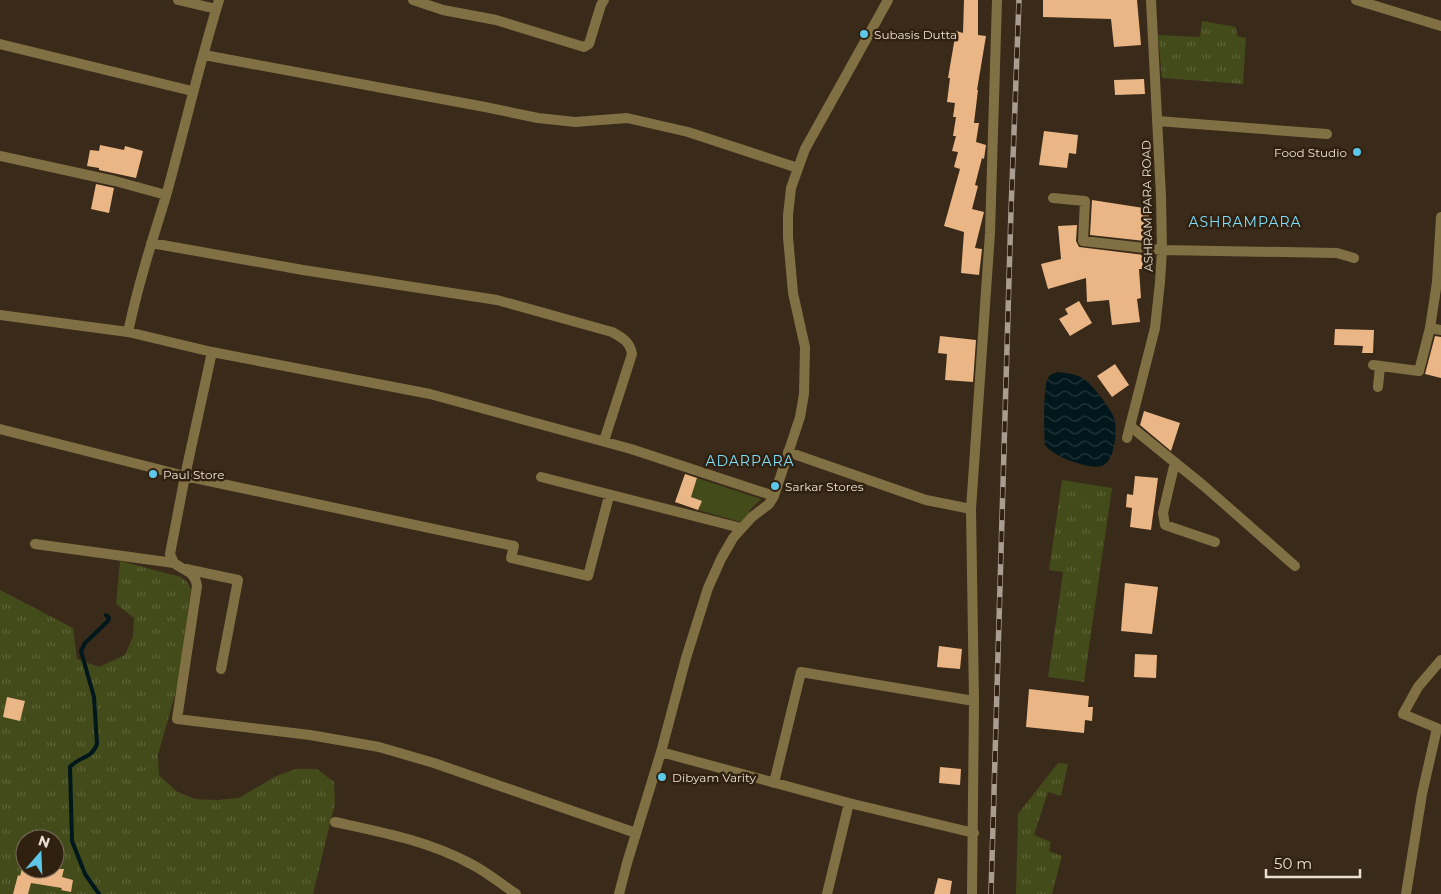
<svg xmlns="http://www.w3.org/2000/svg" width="1441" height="894" viewBox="0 0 1441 894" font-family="Montserrat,sans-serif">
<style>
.grass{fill:url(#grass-tufts);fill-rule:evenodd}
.park{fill:#424b19}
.water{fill:url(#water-waves)}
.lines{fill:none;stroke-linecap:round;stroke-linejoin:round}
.stream{stroke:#00171c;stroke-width:4}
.building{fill:#eab685}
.street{stroke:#817043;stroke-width:10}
.rail-casing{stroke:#a99c90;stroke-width:5.5}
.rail{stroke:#302010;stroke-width:4;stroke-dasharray:11;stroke-linecap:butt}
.poi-dot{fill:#5cc7e8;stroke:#302010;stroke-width:2}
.labels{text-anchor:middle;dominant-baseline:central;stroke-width:5;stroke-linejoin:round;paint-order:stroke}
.poi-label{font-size:12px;fill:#eadfd5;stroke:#302010;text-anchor:start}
.street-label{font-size:12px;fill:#eadfd5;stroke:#302010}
.neighbourhood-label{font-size:14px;letter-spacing:1px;fill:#7edefc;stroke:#302010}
</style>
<defs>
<pattern id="grass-tufts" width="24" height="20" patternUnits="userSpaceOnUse" patternTransform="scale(1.25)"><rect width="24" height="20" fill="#424b19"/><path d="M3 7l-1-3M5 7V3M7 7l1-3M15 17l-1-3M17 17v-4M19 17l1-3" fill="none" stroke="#5d643a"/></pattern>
<pattern id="water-waves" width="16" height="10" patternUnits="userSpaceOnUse" patternTransform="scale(1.25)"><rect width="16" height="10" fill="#00171c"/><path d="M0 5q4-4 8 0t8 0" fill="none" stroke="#25383c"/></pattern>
</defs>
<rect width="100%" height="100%" fill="#3a2a1a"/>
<!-- grass -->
<path class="grass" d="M1202 21 1236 27 1237 36 1246 38 1243 84 1162 78 1158 35 1200 37Z
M1062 480 1112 488 1084 682 1048 677 1063 572 1049 570Z
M120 561 181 577 187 582 191 589 178 684 158 755 159 775 176 791 195 799 217 800 239 798 276 776 296 769H317L334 782 335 803 313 894H0V590L73 628 77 659 99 667 125 655 133 636 134 618 116 604ZM25 839H55V869H25Z
M1058 763 1068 764 1061 796 1048 792 1034 835 1051 842 1049 851 1062 856 1052 894H1016L1018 814Z"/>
<!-- park -->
<path class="park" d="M697 478 761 499 750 510 744 523 698 510 701 501 691 497Z"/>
<!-- water -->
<path class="water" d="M1058 372C1066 373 1077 374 1084 379 1092 384 1111 409 1114 418 1118 428 1115 459 1104 465 1096 469 1083 465 1074 462 1065 459 1051 453 1045 445 1044 434 1043 385 1048 378 1050 374 1054 373 1058 372Z"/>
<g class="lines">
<!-- stream -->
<path class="stream" d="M99 894 85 874 72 841 70 767C79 756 91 760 97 744L94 697 81 651 85 643 108 621 109 618 106 615"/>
</g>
<!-- building -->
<path class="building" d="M964 0H978V35L986 36 977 90H978L974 123H979L976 142 986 145 984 159 982 158 975 185 978 186 972 209 984 212 975 248 982 249 979 275 961 273 964 232 944 226 960 169 954 167 958 152 952 151 956 136H953L956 117H953L955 103 947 102 950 78H948L956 31 963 33Z
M1043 0H1137L1141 45 1114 47 1111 19 1043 17Z
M1144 79 1145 94 1115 95 1114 80Z
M1044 131 1078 135 1076 154 1069 153 1067 168 1039 165Z
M100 145 124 150 125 146 143 151 136 178 99 170V168L87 166 90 150 99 151Z
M96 184 114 188 109 213 91 209Z
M1092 200 1150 209 1145 241 1090 235Z
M1077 225 1076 241 1079 247 1144 255 1142 269H1139L1141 298 1137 299 1140 322 1112 325 1109 300 1087 302 1086 278 1048 289 1041 264 1061 259 1058 226Z
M1079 301 1092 323 1070 336 1059 319 1068 314 1065 309Z
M1335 329 1374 330 1373 353H1362L1363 346 1334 345Z
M940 336 976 340 973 382 945 380 947 354 938 353Z
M1435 336 1441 337V378L1425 374Z
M1115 364 1129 385 1112 397 1097 376Z
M1144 411 1180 423 1171 451 1140 425Z
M685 474 697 478 691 497 702 501 698 510 675 502Z
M1135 476 1158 478 1151 530 1130 527 1132 508 1126 507 1127 494 1133 495Z
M1125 583 1158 587 1152 634 1121 631Z
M939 646 962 649 960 669 937 667Z
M1135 654 1157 655 1156 678 1134 677Z
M1029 689 1089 696 1088 707H1093L1092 721 1085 720 1084 733 1026 727Z
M7 697 25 701 20 721 3 717Z
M940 767 961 769 960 785 939 783Z
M22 869H64L62 877 73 880 71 892 61 890 62 888 31 883 28 894H13L18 875 20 876Z
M938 878 952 881 950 894H934Z"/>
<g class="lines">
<!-- street -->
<path class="street" d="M178 0 216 9
M413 0 443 10 496 20 584 47 589 44 601 5 604 0
M1356 0 1441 26
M0 44 192 91
M204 55 485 107 538 118 575 122 627 118 688 132 798 168
M1157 121 1327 134
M0 156 115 181 166 195
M1053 198 1085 201 1083 241 1162 250 1337 253 1354 258
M151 243 303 270 497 300 612 332C623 338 630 342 632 354L604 441
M0 315 128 332 212 352 430 394 631 449 774 496
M1430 328 1441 330
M128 332C138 285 152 241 166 196 184 131 199 65 219 0
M212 352 185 476 170 554 174 563C184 571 195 571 197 586L177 719 310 735 379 747 434 763 636 833
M1373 365 1419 371 1430 328 1437 282 1441 217
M1378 387 1380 366
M1130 426 1204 486 1295 566
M0 429 185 476 514 546 511 558 588 576 609 496
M1127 438 1155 328 1160 282 1162 250 1161 196 1151 0
M788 452 926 500 971 509
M1175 462 1163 513 1165 525 1215 542
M541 477 741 528
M35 544 174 563
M186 569 238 580 221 669
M661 752 849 803 974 833
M774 783 801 672 974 701
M335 822C381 832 429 841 471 864 487 872 501 884 516 894
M619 894 627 863 661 752 686 658 708 588 721 559 733 538 752 517 769 504 774 496 800 417 804 394 805 347 793 293 788 237V215L791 188 805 149 888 0
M827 894 849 803
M972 894 974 701 971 509 990 233 997 0
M1406 894 1422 794 1437 728 1403 714 1418 687 1441 660"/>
<!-- rail casing -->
<g class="rail-casing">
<path id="rail" d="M991 894 1011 211 1019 0"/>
</g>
<!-- rail -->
<use href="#rail" class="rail"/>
</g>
<!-- markers -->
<g class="poi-dot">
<circle cx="864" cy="34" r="5"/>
<circle cx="1357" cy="152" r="5"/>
<circle cx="153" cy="474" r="5"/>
<circle cx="775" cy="486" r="5"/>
<circle cx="662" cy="777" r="5"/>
</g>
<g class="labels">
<!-- poi labels -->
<g class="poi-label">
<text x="874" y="34">Subasis Dutta</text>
<text x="1347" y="152" text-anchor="end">Food Studio</text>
<text x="163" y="474">Paul Store</text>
<text x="785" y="486">Sarkar Stores</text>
<text x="672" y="777">Dibyam Varity</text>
</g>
<!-- street labels -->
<g class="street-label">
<text transform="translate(1147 206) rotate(-91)">ASHRAM PARA ROAD</text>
</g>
<!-- neighbourhood labels -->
<g class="neighbourhood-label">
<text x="1245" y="222">ASHRAMPARA</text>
<text x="750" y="461">ADARPARA</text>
</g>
</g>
<!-- north arrow -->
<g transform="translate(40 854) rotate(19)"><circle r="24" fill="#302010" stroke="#7a6c5f"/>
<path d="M0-4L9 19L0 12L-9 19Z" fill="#5cc7e8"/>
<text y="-8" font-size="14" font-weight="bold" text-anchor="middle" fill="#eadfd5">N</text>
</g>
<!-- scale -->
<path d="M1266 869v8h94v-8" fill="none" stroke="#eadfd5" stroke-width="2.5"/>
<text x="1274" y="869" font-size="15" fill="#eadfd5" stroke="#302010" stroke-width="4" paint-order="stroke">50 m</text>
</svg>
